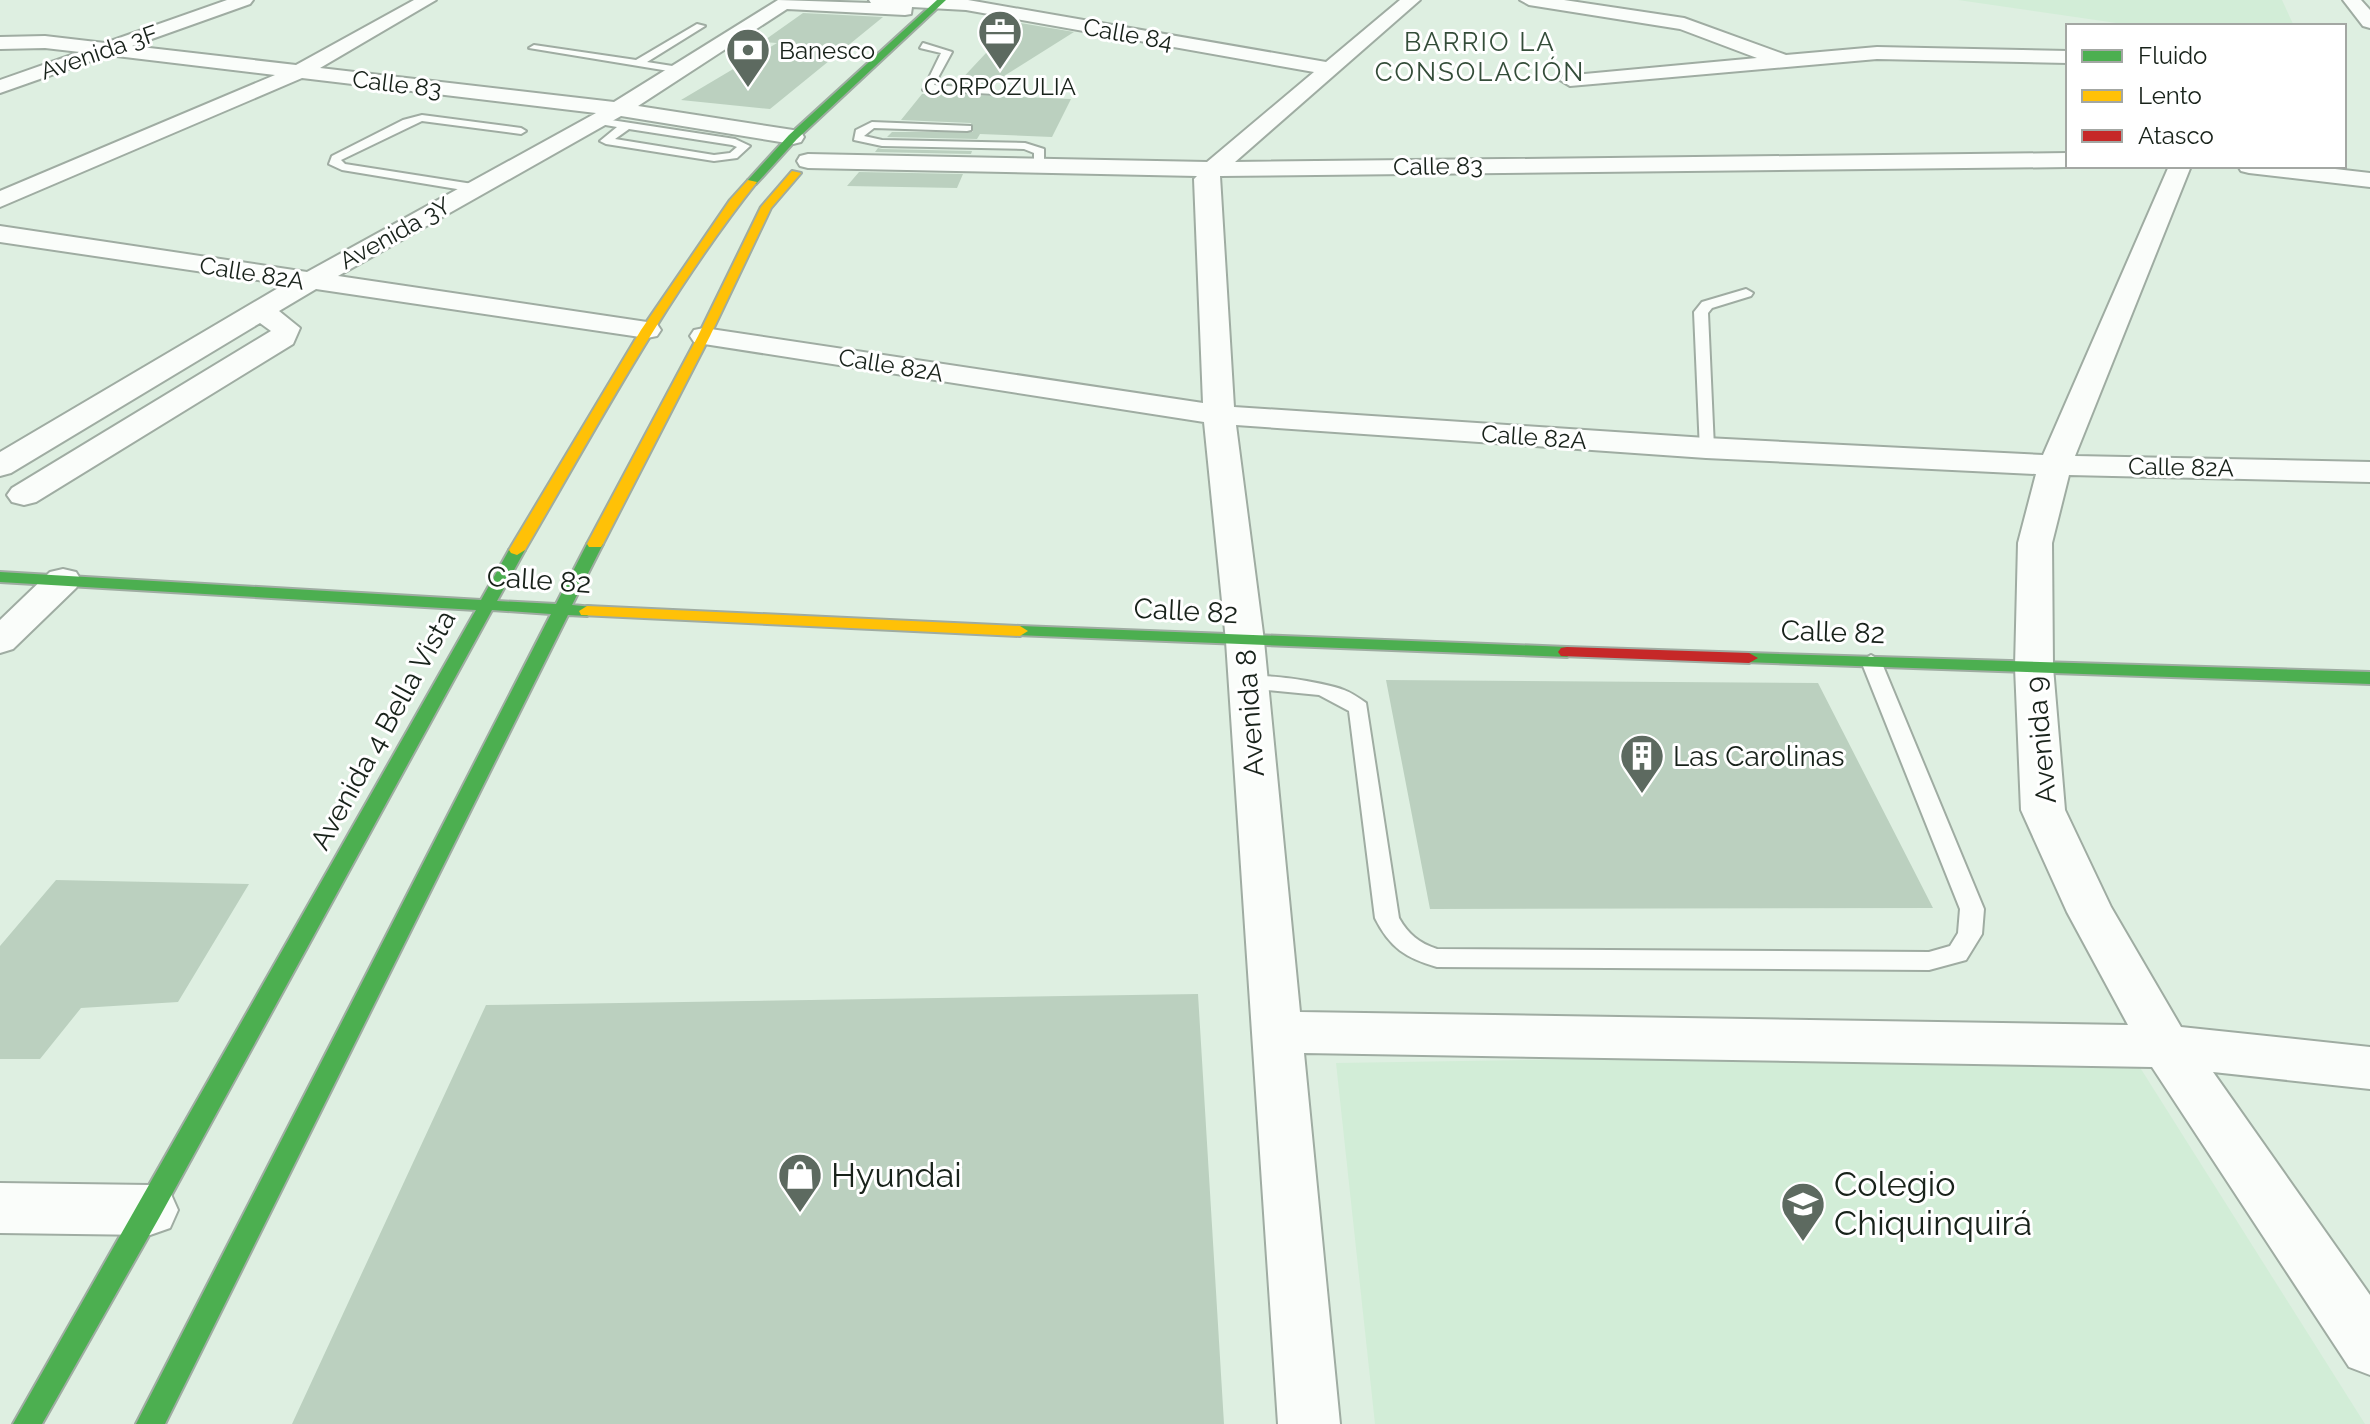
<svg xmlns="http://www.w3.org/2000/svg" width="2370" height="1424" viewBox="0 0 2370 1424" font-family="Raleway,sans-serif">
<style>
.built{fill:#d2edd7}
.building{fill:#bbd0bf}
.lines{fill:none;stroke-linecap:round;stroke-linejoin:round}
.lane-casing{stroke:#9faca2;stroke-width:4}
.street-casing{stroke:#9faca2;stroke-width:4}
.fast-casing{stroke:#9faca2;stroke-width:4}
.slow-casing{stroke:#9faca2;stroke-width:4}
.jam-casing{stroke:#9faca2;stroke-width:4}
.lane{fill:#fafdfa;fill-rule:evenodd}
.street{fill:#fafdfa;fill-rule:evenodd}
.fast{fill:#4caf50;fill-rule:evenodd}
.slow{fill:#ffc107;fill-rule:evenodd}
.jam{fill:#c62828;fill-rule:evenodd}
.labels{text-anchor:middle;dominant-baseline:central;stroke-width:6;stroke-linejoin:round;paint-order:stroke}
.far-street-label{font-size:24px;fill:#18221a;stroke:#fff}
.far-poi-label{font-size:24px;fill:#18221a;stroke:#fff;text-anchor:start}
.far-quarter-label{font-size:26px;letter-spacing:2px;fill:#344d39;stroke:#fff}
.street-label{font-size:28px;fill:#18221a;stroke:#fff}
.poi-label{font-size:28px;fill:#18221a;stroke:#fff;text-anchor:start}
.near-poi-label{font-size:34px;fill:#18221a;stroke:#fff;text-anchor:start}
</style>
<rect width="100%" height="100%" fill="#deefe1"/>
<!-- built -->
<path class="built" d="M1958 0H2282L2294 26H2137Z
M2129 1050 2365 1424H1375L1336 1063Z"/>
<!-- building -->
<path class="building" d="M803 13 883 17 770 109 681 100 777 43 762 42Z
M1015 22 1074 32 988 86 957 84Z
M922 94H947L1071 99 1052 137 980 134 977 139 887 137 892 132H973L971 123 901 120Z
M878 148 882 149 972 151 971 154 875 152Z
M859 172 963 174 957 188 847 186Z
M1386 680 1818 683 1933 908 1430 909Z
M56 880 249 884 178 1002 81 1008 40 1059H0V946Z
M1198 994 1224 1424H292L486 1005Z"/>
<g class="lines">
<!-- lane casing -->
<g class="lane-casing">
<path id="lane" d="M697 24 705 26 647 62 685 68 686 70 681 73 529 48 534 45 636 60Z
M923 43 952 52 934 85 990 89 995 92 994 94 923 90 941 53 920 48Z
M422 115 521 128 526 131 521 134 422 121 341 160 345 164 479 185V191L475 192 342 170 329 164 332 156 403 120Z
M598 118 735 139 750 146 737 158 714 161 606 144 600 141 617 127 594 123 593 121ZM629 129 732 145 737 147 730 153 714 155 615 139Z
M872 122 971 126V130L967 131 874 128 864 136 882 140 1025 143 1044 149V166L1034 168V153L1024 149 882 146 854 140 856 130Z
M1746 289 1753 293 1751 296 1712 308 1708 313 1714 448 1706 453 1700 451 1694 312 1702 302Z
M1871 655 1881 661 1984 909 1982 934 1966 960 1929 970 1437 967C1406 958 1390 948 1375 918L1349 711 1319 695 1247 688 1237 682C1249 668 1326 683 1344 690 1352 693 1359 698 1366 703L1399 918C1408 934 1419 943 1437 949L1929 952 1950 946 1958 933 1960 909 1861 661Z"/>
</g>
<!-- street casing -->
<g class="street-casing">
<path id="street" d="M227 0H253L250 4 132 46 296 65 414 0H436L320 68 614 102 778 0 871 3 869 0H968L1326 62 1400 0H1420L1235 162 2068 153V166H2071L2068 167 1220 176 1234 407 1706 438 2043 455 2169 166H2191L2075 456 2370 462V482L2069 475 2052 543 2053 667 2065 810 2111 907 2181 1027 2370 1047V1089L2213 1072 2370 1295V1375L2349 1367 2152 1067 1304 1053 1340 1424H1278L1226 641 1204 422 704 344 694 342 690 336 694 330 704 328 1203 403 1194 179 1197 176 808 168 800 166 797 161 800 156 808 154 1207 162 1314 72 966 10 912 7 911 14 905 15 787 9 638 106 793 130 801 132 804 137 801 142 793 144 621 116 338 276 647 322 657 324 661 330 657 336 647 338 316 289 279 311 300 328 293 344 36 502 24 505 12 502 7 495 12 488 271 331 260 323 11 473 0 476V452L285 284 0 242V226L307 272 596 113 302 78 0 207V191L275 75 108 55 0 93V80L80 52 45 48 0 49V37L45 36 105 43ZM1236 425 1706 458 2036 474 2018 543 2015 667 2021 810 2067 912 2128 1025 1300 1012 1264 641Z
M1520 0H1564L1684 18 1786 55 1877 47 2068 51V63L1877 59 1570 86 1560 80 1563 76 1757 58 1680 29 1529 5Z
M2343 0H2361L2370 10V28L2363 26Z
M2238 166H2309L2370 173V187L2249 173 2241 171Z
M63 569 76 572 81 580 76 588 13 649 0 653V620L50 572Z
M0 1183 150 1185 170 1192 178 1210 170 1228 150 1235 0 1233Z"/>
</g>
<!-- fast casing -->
<g class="fast-casing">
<path id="fast" d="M937 0H946L797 139 756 184H748V180L789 135Z
M595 539 603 544 572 605 593 607 595 611 587 616 568 615 165 1424H136L551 614 492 610 159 1218 42 1424H13L476 610 0 582V572L481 600 509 550 517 545 525 550 497 601 556 604 587 544Z
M1020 626 1567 647 1576 652 1567 657 1014 635 1012 631Z
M1749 653 2370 672V684L1743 662 1740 658Z"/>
</g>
<!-- slow casing -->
<g class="slow-casing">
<path id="slow" d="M792 171 801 173 771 208 710 336 603 544 601 547H589L587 544 698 336 761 207Z
M748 180 757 182C667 295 598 425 525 550L517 555 511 553 509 550 641 330 730 200Z
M587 606 1020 626 1028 631 1020 636 581 615 579 611Z"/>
</g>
<!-- jam casing -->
<g class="jam-casing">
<path id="jam" d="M1567 647 1749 653 1758 658 1749 663 1561 656 1558 652 1561 648Z"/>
</g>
<!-- lane -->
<use href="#lane" class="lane"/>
<!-- street -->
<use href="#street" class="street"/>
<!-- fast -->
<use href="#fast" class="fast"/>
<!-- slow -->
<use href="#slow" class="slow"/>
<!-- jam -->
<use href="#jam" class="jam"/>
</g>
<!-- icons -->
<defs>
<g id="office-pin" transform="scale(2.3)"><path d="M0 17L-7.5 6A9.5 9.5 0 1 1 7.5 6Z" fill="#5d6a60" stroke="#fff"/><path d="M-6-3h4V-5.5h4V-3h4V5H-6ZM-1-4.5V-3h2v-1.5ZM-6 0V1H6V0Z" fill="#fff"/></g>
<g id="bank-pin" transform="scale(2.3)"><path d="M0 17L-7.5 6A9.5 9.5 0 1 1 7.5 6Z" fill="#5d6a60" stroke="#fff"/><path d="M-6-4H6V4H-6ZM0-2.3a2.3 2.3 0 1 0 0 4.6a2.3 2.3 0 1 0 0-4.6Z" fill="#fff"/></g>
<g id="building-pin" transform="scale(2.3)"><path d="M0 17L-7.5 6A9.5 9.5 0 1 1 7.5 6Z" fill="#5d6a60" stroke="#fff"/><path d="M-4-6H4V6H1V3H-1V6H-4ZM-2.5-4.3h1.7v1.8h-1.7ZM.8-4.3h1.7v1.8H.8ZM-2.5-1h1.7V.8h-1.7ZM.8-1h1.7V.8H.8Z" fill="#fff"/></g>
<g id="shop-pin" transform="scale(2.3)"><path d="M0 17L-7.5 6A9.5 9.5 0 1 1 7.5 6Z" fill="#5d6a60" stroke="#fff"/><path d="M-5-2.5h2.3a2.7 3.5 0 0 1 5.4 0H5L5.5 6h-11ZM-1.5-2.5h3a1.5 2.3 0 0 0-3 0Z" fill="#fff"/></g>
<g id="school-pin" transform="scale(2.3)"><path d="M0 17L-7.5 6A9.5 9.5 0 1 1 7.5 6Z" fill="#5d6a60" stroke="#fff"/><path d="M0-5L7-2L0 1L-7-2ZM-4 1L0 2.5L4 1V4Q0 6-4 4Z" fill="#fff"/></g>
</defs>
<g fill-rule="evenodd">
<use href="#office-pin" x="1000" y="32"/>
<use href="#bank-pin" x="748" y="50"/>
<use href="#building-pin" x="1642" y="756"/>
<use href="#shop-pin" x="800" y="1175"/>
<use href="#school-pin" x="1803" y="1204"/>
</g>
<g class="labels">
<!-- far-street labels -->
<g class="far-street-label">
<text transform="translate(1128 34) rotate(10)">Calle 84</text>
<text transform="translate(99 52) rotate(-19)">Avenida 3F</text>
<text transform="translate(397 84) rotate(7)">Calle 83</text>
<text transform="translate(1438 166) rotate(-1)">Calle 83</text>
<text transform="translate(395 233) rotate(-29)">Avenida 3Y</text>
<text transform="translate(252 273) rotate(9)">Calle 82A</text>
<text transform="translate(891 365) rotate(9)">Calle 82A</text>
<text transform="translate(1534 437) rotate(4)">Calle 82A</text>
<text transform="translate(2181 467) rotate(1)">Calle 82A</text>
</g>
<!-- far-poi labels -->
<g class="far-poi-label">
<text x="779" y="50">Banesco</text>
<text x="1000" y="86" text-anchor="middle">CORPOZULIA</text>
</g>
<!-- far-quarter labels -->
<g class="far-quarter-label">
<text x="1480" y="42">BARRIO LA<tspan x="1480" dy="30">CONSOLACIÓN</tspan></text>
</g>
<!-- street labels -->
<g class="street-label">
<text transform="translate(539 580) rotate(4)">Calle 82</text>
<text transform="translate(1186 611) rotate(3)">Calle 82</text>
<text transform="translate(1833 632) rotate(2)">Calle 82</text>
<text transform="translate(1250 713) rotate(-94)">Avenida 8</text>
<text transform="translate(383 730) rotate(-61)">Avenida 4 Bella Vista</text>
<text transform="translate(2041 740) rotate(-95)">Avenida 9</text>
</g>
<!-- poi labels -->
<g class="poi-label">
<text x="1673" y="756">Las Carolinas</text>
</g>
<!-- near-poi labels -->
<g class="near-poi-label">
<text x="831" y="1175">Hyundai</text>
<text x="1834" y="1184">Colegio<tspan x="1834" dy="39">Chiquinquirá</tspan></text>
</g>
</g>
<!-- legend -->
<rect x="2066" y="24" width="280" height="144" fill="#ffffff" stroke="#a3a7a3" stroke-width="2"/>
<rect x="2082" y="50" width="40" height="12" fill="#4caf50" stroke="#a3a7a3" stroke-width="2"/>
<text x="2138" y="64" font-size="24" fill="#18221a">Fluido</text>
<rect x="2082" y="90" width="40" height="12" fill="#ffc107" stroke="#a3a7a3" stroke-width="2"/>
<text x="2138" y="104" font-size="24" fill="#18221a">Lento</text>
<rect x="2082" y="130" width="40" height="12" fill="#c62828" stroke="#a3a7a3" stroke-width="2"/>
<text x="2138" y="144" font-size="24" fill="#18221a">Atasco</text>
</svg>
